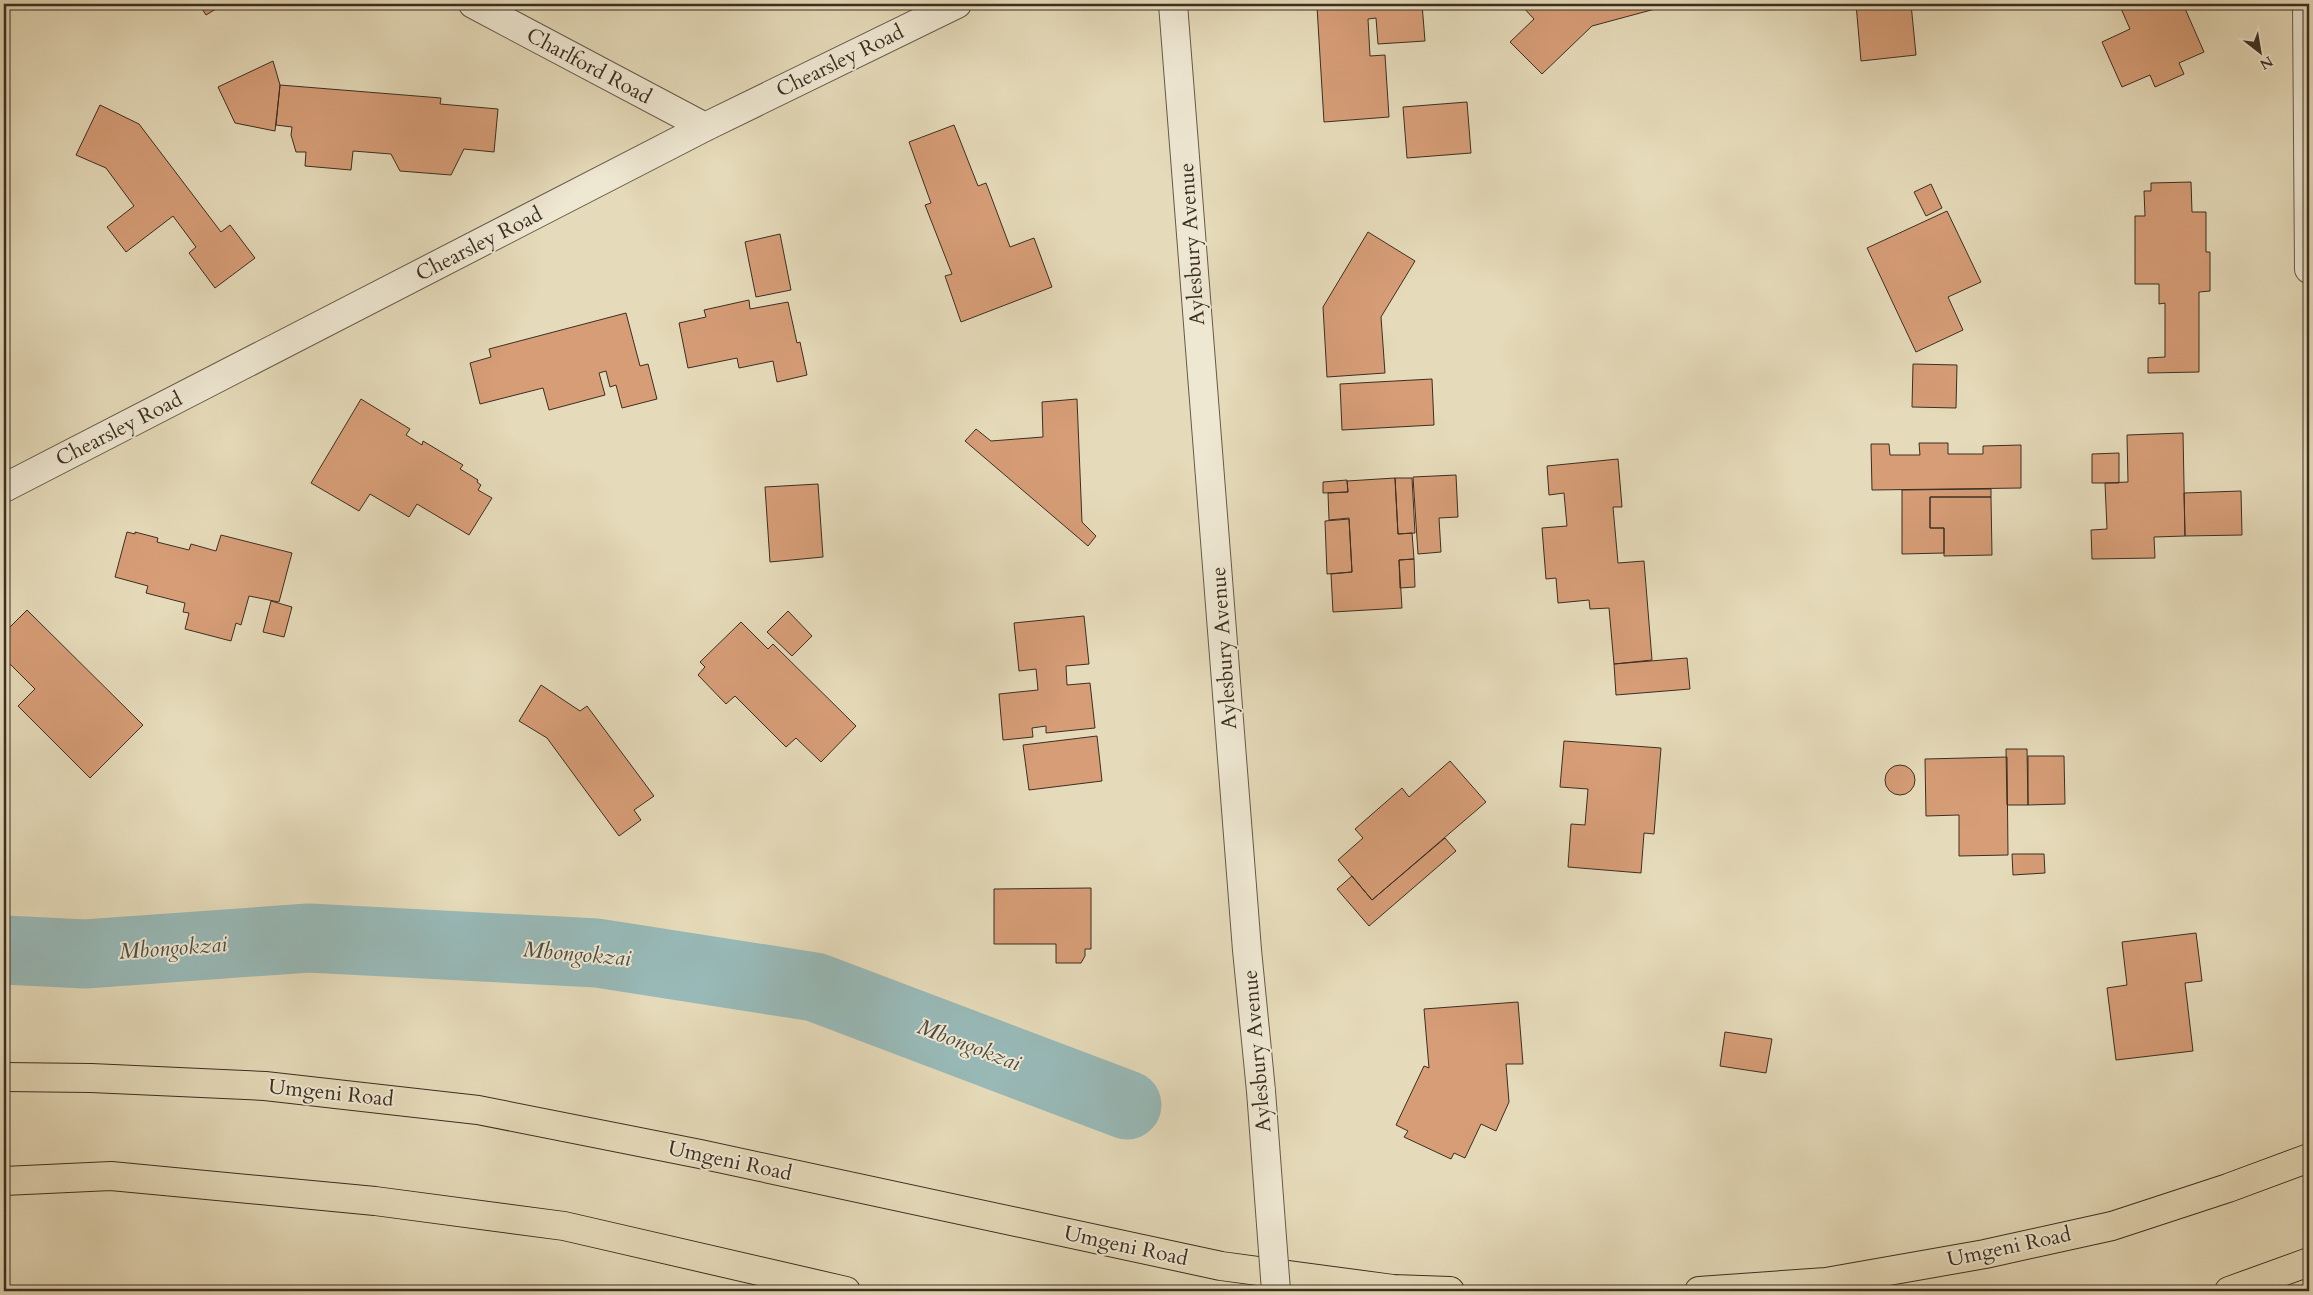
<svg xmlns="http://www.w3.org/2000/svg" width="2313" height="1295" viewBox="0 0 2313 1295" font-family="Cardo,serif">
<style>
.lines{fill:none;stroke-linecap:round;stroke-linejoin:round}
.river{stroke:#98b9b7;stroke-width:69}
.building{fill:#d69d77;stroke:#3b2f21}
.minor-casing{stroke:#665a47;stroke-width:30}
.highway-casing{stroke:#3b2f21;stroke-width:30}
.minor{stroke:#eee7d2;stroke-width:28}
.highway{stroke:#e5dab9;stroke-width:28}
.minor-bridge-casing{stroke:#665a47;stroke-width:30;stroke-linecap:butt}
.minor-bridge{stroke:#eee7d2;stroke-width:28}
.labels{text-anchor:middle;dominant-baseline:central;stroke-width:4;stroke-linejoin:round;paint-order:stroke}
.street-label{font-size:21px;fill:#3b2f21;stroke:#eee7d2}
.water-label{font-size:22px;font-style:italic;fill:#4e4b3f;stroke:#eee7d2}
</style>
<rect width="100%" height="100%" fill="#e5dab9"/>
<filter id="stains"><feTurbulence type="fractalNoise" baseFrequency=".004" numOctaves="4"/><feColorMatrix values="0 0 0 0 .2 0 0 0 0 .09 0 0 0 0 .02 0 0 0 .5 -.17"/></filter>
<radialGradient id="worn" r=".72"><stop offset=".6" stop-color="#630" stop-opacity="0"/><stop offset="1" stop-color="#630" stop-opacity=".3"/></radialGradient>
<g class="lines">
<!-- river -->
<path class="river" d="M4 950 85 954 309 938 597 953 815 987 1127 1105"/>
</g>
<!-- building -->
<path class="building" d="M199 4H224L206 15Z
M1310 4H1422L1425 41 1378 44 1376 18 1368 19 1370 56 1385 55 1389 117 1324 122 1317 7 1310 8Z
M1520 4H1654L1655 9 1592 26 1542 74 1510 42 1534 19Z
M1856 4H1911L1916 55 1861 61Z
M2119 4H2183L2204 52 2179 63 2184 74 2155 87 2150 75 2122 87 2102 42 2130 29Z
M273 61 280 85 275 131 235 123 218 87Z
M280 85 441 98 440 104 498 109 494 152 464 149 451 175 400 171 391 154 353 151 351 170 305 166 306 152H296L291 135 292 127 276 125Z
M1467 102 1471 153 1407 158 1403 107Z
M100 105 139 124 221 232 230 225 255 258 215 288 189 253 196 247 173 216 126 252 107 227 134 206 106 168 76 155Z
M954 125 978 186 986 183 1010 247 1034 238 1052 287 961 322 945 276 952 274 925 205 931 203 909 142Z
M2191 182 2192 212H2206V252H2210V291L2199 292V372L2148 373V358L2165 357V303L2159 304V284H2135V216H2145L2144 191H2151V183Z
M1931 184 1942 208 1926 216 1914 192Z
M1947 211 1981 282 1948 297 1963 330 1916 352 1867 248Z
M1368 232 1415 261 1381 317 1385 373 1327 377 1323 307Z
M780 234 791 290 756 297 745 242Z
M749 300 750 309 788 302 797 343 800 342 807 375 777 382 773 361 739 368 737 358 688 368 679 323 706 317 704 310Z
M626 313 640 366 648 364 657 399 622 408 616 385 610 387 606 371 599 373 605 395 549 410 543 388 480 404 470 363 491 357 489 349Z
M1913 364 1957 365 1956 408 1912 407Z
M1432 379 1434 425 1342 430 1340 384Z
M361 399 410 429 406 435 422 445 423 441 463 465 460 469 478 480 477 482 481 485 478 490 492 498 469 535 417 504 409 517 370 494 359 511 311 483Z
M1077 399 1082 522 1096 536 1088 546 965 441 976 429 991 441 1043 437 1042 402Z
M2183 433 2185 536 2154 537 2155 558 2092 559 2091 530 2107 529 2105 483 2128 482 2127 435Z
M1919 443H1948V454H1983V446L2021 445V488L1872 490 1871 444H1889L1890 455H1920Z
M2119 453V483H2092V454Z
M1618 459 1622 507H1613L1618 563 1644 561 1652 660 1614 664 1609 608 1590 609 1589 600 1558 603 1556 578 1546 579 1542 528 1567 526 1564 493 1549 495 1547 466Z
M1456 475 1458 517 1439 518 1441 552 1418 554 1413 477Z
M1395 478H1412L1415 533 1398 534Z
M1395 478 1398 534 1412 533 1414 559 1399 560 1402 608 1333 612 1331 574 1352 572 1349 518 1329 520 1328 493 1348 492 1347 481Z
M1347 480 1348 492 1323 493V482Z
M818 484 823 557 770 562 765 487Z
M1991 489V497H1930V528H1944V553L1902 554V490Z
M2241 491 2242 535 2185 536 2184 493Z
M1930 497H1991L1992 555 1944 556V528H1930Z
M1349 519 1352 572 1327 574 1325 521Z
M127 532 135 534V532L158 538 157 542 189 550 191 544 216 551 221 535 292 553 279 602 249 596 241 625 236 623 231 641 185 629 189 613 183 612 185 603 146 593 148 586 115 577Z
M1414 559 1415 587 1400 588 1399 560Z
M271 601 292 607 284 637 263 632Z
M27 610 143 725 90 778 18 706 35 689 4 658V633Z
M788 611 812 636 792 656 767 632Z
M1084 616 1089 664 1066 666 1067 685 1090 683 1095 728 1046 733V726L1032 728 1033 737 1003 740 999 694 1038 690 1036 669 1019 671 1014 623Z
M741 622 768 649 773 644 856 726 821 762 796 738 786 747 735 696 726 704 698 675 705 667 700 662Z
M1687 658 1690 689 1616 695 1614 664Z
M541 685 580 711 587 706 654 796 634 810 641 820 619 836 547 738 519 721Z
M1097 736 1102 781 1029 790 1023 745Z
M1564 741 1661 748 1654 834 1644 833 1641 873 1568 867 1571 824 1585 825 1588 789 1560 787Z
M2006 749H2027L2028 805H2007Z
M2028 756H2064L2065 804 2028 805Z
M2007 757 2008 855 1959 856V815L1926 816 1925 759Z
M1450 761 1486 802 1372 900 1338 860 1363 838 1355 829 1402 788 1409 797Z
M1885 780a15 15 0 1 1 30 0a15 15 0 1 1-30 0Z
M1445 838 1456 851 1369 926 1337 889 1352 876 1372 900Z
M2012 854H2044L2045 873 2013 875Z
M1091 888V949H1085V956L1081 963H1056V944H994V889Z
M2196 933 2202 981 2185 983 2193 1051 2116 1060 2107 988 2127 985 2122 942Z
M1518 1002 1523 1064H1506L1509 1102 1496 1131 1481 1124 1465 1158 1454 1153 1451 1159 1404 1137 1408 1131 1396 1125 1424 1066 1429 1068 1424 1009Z
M1725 1032 1772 1039 1766 1073 1720 1066Z"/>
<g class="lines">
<!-- minor casing -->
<g class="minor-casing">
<path id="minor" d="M473 4 705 127
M1173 4 1247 950 1261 1091
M2307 4 2309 269
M4 488 705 127 957 4"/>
</g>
<!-- highway casing -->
<g class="highway-casing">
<path id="highway" d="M4 1077 91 1078 265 1086 478 1110 700 1154 1221 1266 1393 1289 1450 1291
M4 1181 111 1176 375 1201 564 1226 846 1291
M1699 1291 1826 1282 1985 1254 2112 1226 2228 1188 2309 1158
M2229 1291 2309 1262"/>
</g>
<!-- minor -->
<use href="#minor" class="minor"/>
<!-- highway -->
<use href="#highway" class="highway"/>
<!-- minor-bridge casing -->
<g class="minor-bridge-casing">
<path id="minor-bridge" d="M1261 1091 1276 1291"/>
</g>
<!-- minor-bridge -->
<use href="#minor-bridge" class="minor-bridge"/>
</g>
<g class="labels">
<!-- street labels -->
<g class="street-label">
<text transform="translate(840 61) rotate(-26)">Chearsley Road</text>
<text transform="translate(589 66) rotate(28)">Charlford Road</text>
<text transform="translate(479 244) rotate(-27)">Chearsley Road</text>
<text transform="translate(1192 244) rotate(-94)">Aylesbury Avenue</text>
<text transform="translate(119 429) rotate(-27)">Chearsley Road</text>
<text transform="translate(1224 648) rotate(-94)">Aylesbury Avenue</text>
<text transform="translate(1257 1051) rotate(-95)">Aylesbury Avenue</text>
<text transform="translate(331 1093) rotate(6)">Umgeni Road</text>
<text transform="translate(730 1161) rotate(12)">Umgeni Road</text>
<text transform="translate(1126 1246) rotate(12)">Umgeni Road</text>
<text transform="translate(2009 1247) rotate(-12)">Umgeni Road</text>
</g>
<!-- water labels -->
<g class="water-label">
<text transform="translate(173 948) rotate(-4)">Mbongokzai</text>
<text transform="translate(577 954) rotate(5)">Mbongokzai</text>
<text transform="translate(969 1045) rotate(21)">Mbongokzai</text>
</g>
</g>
<!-- margin -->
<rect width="2313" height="1295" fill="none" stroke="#e5dab9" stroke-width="20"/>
<rect x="5" y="5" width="2303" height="1285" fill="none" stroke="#3b2f21" stroke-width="2.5"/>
<rect x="10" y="10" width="2293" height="1275" fill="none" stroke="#3b2f21"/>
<!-- north arrow -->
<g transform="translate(2260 52) rotate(149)" stroke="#eee7d2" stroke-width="4" paint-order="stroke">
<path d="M0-4L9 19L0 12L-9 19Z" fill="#3b2f21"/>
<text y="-8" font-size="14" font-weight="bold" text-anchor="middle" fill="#3b2f21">N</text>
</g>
<rect width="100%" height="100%" filter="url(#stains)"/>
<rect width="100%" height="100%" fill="url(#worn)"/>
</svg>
